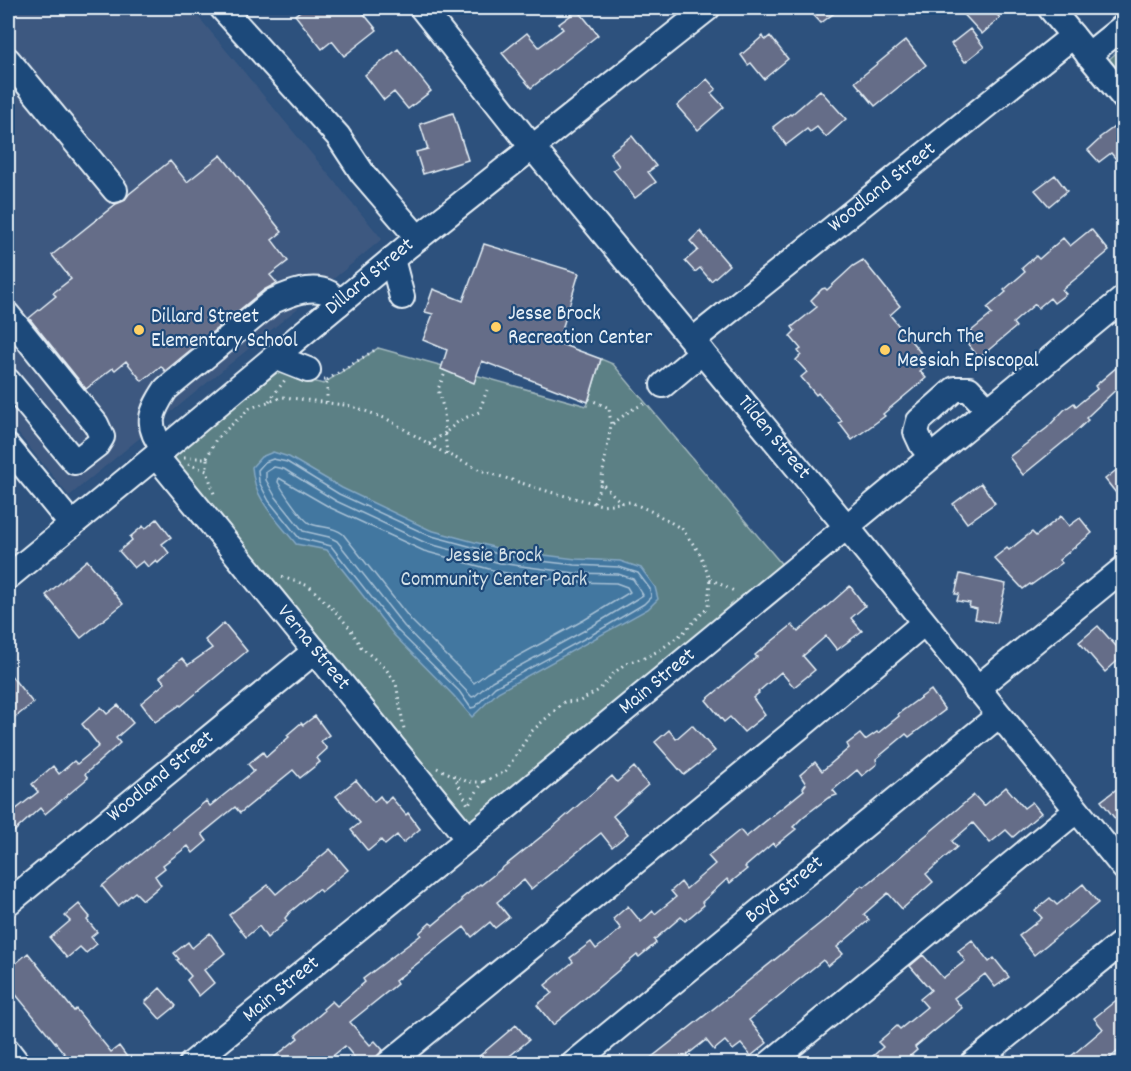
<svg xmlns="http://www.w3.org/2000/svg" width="1131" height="1071" viewBox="0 0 1131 1071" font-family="Dekko,sans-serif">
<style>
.built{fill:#3e5980}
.green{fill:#5c8085;stroke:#a2b8be;stroke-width:1.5}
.water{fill:#4377a0;stroke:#85a8c3;stroke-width:1.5}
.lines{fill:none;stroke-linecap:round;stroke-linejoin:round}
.shore{stroke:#a6c0d5;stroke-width:1.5}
.building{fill:#656d88;stroke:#e8f1f8;stroke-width:1.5}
.minor-casing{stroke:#e8f1f8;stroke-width:28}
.path{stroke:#e8f1f8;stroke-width:3;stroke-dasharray:1.5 4.5;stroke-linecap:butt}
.minor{stroke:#1f4a7a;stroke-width:24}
.poi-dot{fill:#ffd166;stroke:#1f4a7a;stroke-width:2}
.labels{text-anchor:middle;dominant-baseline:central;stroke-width:4.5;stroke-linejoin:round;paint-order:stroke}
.street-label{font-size:21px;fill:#e8f1f8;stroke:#1f4a7a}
.poi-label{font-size:21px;fill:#e8f1f8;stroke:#1f4a7a;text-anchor:start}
.park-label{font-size:21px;fill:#d3e0e7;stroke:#1f4a7a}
</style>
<rect width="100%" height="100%" fill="#2d517d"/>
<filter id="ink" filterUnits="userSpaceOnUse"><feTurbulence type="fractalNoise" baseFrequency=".0167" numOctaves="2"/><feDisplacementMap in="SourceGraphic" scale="12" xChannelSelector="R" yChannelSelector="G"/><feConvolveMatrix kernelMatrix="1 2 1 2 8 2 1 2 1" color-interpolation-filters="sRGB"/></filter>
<g filter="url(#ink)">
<!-- built -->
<path class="built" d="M8 8H191L382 239 69 496 8 421Z"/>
<!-- green -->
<path class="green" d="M1123 47V84L1106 62Z
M378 348 587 406 601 359 613 364 784 567 469 823 169 458 279 371 323 384Z"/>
<!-- water -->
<path class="water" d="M273 452 289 457 342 488 430 530 504 550 576 559 620 561 641 568 655 587 658 599 648 609 498 692 472 717 454 696 394 635 327 550 296 544C277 520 254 500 252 467L261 457Z"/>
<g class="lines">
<!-- shore -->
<path class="shore" d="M273 459 287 462 339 494 428 535 502 555 523 559 575 565 619 567 638 573 650 589 651 597 644 604 593 634 495 687 475 707 471 708 459 691 398 631 331 546 299 538 269 501 259 482 258 470 265 462Z
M274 467 284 469 336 501 426 543 500 563 521 566 575 573 618 574 633 579 643 595 589 628 492 681 475 696 472 697 404 626 337 541 329 537 303 531 275 496 266 480V472Z
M279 478 331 508 424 551 500 572 574 582 616 583 627 587 630 592 584 620 487 673 474 683 411 620 343 534C333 526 322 528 311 524 302 520 283 491 278 482Z"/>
</g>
<!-- building -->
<path class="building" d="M304 8H359L377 30 344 56 332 41 322 49 295 15Z
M807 8H841L821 23Z
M958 8H991L1000 18 982 34Z
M578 10 598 35 531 88 502 53 527 33 539 47 563 29 559 24Z
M970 29 984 47 965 62 951 44Z
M763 36 765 40 770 36 788 59 764 79 751 63 748 65 741 55Z
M906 40 926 65 875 106 855 82Z
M398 49 431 91 408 109 394 92 384 100 365 75Z
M707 79 716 89 711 93 724 107 698 130 677 106Z
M820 90 846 119 826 137 817 127 810 132 807 129 786 145 773 127 790 114 791 115Z
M453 113 468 160 423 174 416 152 428 149 420 124Z
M1124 120V169L1111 153 1099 162 1088 150 1100 139 1099 138Z
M632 136 656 166 648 172 656 182 635 198 613 170 619 166 610 153Z
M221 155 282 232 272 240 288 261 270 275 277 283 264 290 165 371 161 366 142 381 126 361 115 370 113 368 86 389 29 318 56 296 53 293 71 279 52 255 116 204 124 201 129 194 170 161 187 182Z
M1055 175 1067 191 1049 206 1035 190Z
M1091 229 1109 251 1062 290 1066 294 1054 303 1050 298 1038 308 1035 304 1013 323 1016 327 979 358 965 340 972 334 970 332 992 314 987 308 1006 292 1004 290 1025 272 1022 268 1036 256 1039 259 1063 238 1070 246Z
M700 231 729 265 711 281 700 268 695 272 685 261 698 250 690 241Z
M484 244 579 273 558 343 601 359 588 402 482 361 474 383 441 369 447 350 423 340 433 314 425 312 433 289 463 301Z
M863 260 900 306 890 315 929 363 920 371 926 378 883 414 885 416 852 440 839 423 842 421 818 393 816 395 801 377 807 372 796 360 801 355 798 351 801 349 790 336 795 331 792 327 817 307 811 300 822 289 825 288 827 290 853 266Z
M1124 361V382L1086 418 1088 420 1072 435 1023 475 1009 457 1047 428 1064 410 1074 403 1076 406 1097 389 1095 386Z
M1124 464V503L1105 479Z
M981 483 995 503 967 523 953 504Z
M1061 516 1069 526 1080 518 1092 533 1059 560 1062 563 1031 585 1030 584 1023 589 994 558 1007 548 1009 550 1032 532 1036 536Z
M157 519 171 537 162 544 169 553 158 563 156 560 148 567 143 561 134 568 119 551 132 540 130 537 143 526 145 529Z
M87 560 123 604 81 638 46 595Z
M960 574 1006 584 997 623 975 619 977 609 969 607 970 603 957 601 959 594H955Z
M850 586 865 606 851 618 862 631 837 650 826 636 803 656 815 670 794 687 781 672 758 692 759 693 753 698 765 715 744 732 730 717 724 722 706 700 757 657 755 655 792 625 798 632Z
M224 623 247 651 181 706 180 705 155 722 141 703 165 683 160 677 182 658 188 665 212 648 205 640Z
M1098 626 1124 655 1105 672 1079 642Z
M8 672 33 703 8 723Z
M931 690 945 710 909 737 906 734 876 759 877 764 862 776 857 770 833 790 837 795 828 798 803 817 793 827 796 829 775 846 773 843 745 867 747 869 730 883 727 879 702 902 704 905 685 921 681 917 654 940 656 943 639 957 637 955 553 1025 537 1005 552 993 545 985 573 962 570 958 591 942 596 949 621 929 613 919 628 906 641 922 653 911 655 914 676 897 671 891 681 882 686 889 715 864 708 856 740 830 746 837 804 790 803 788 806 784 800 775 815 762 822 771 849 748 847 744 860 734 865 740 877 732 878 733 899 716 898 714Z
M118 705 133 723 116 738 120 743 85 774 88 778 45 814 40 808 8 837V800L15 810 38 792 32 784 53 766 59 774 74 761 77 764 99 746 82 724 101 707 107 714Z
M315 716 329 735 321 741 327 749 317 758 320 762 300 778 293 770 240 813 235 807 202 834 207 841 193 853 188 846 163 865 165 868 155 876 161 885 143 900 135 892 118 906 102 886 206 801 210 806 254 771 248 764 263 752 266 757 289 737 287 735 301 723 303 725Z
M692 725 715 751 684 775 655 742 669 730 676 739Z
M634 767 648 785 613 816 628 834 612 847 601 833 531 889 524 880 497 902 509 917 495 928 490 922 472 937 464 927 395 981 397 984 350 1022 370 1045 375 1041 383 1050 375 1058 374 1064H360L345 1046 323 1064H266L298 1038 296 1035 324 1011 323 1009 332 1001 337 1006 365 982 363 979 421 935 419 933 430 923 433 925 462 901 461 899 480 884 481 885 552 828 612 776 617 782Z
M356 780 374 802 380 796 385 803 391 797 406 815 408 813 420 829 403 843 397 835 385 845 381 840 368 851 351 830 360 823 336 796Z
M1006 787 1024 808 1032 802 1041 813 1013 837 1006 830 990 843 973 823 952 841 957 847 926 874 933 882 902 909 888 893 864 914 869 920 837 947 843 954 828 966 823 960 749 1020 767 1043 751 1056 741 1044 733 1050 725 1041 714 1050 706 1040 687 1055 693 1064H643L732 994 828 917 862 885 864 887 974 795 984 806Z
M1118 788 1124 796V830L1101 801Z
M330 849 348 870 321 892 318 889 290 912 285 918 287 921 267 938 259 926 246 937 229 915 268 885 276 894Z
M1083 884 1098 903 1034 955 1019 936 1042 918 1035 910 1050 898 1057 905Z
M79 904 90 917 87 920 97 932 91 937 97 944 86 953 80 947 67 958 50 938 70 921 65 916Z
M210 933 225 953 204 970 214 983 199 996 187 980 191 976 177 960 179 959 174 953 188 942 192 948Z
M972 940 989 962 994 958 1009 977 995 987 985 974 954 998 962 1008 915 1047 917 1050 901 1064H864L883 1047 878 1042 897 1026 900 1029 927 1007 920 999 931 990 910 966 923 955 943 978 965 961 958 951Z
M28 953 74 1011 76 1009 111 1052 119 1046 127 1057 120 1064H73L8 985V955L15 964Z
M160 988 176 1006 160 1019 145 1002Z
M1124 994V1046L1103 1064H1062L1103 1029 1094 1018Z
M516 1025 529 1040 500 1064H470Z"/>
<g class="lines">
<!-- minor casing -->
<g class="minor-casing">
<g id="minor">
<path d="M222 8 338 136 363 174 418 238"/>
<path id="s1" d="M422 8 532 147 846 526 1124 868"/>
<path d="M1050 8 1124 98"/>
<path d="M1088 55 1124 26"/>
<path d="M8 60 115 190"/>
<path d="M392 259 402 297"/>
<path d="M8 315 96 424 102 437 97 445 75 462 8 381"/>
<path id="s2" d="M693 340 1073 36"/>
<path d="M275 357 308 370"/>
<path d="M663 385 702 352"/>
<path d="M8 447 72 525"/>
<path d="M164 449C145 426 150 413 166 389L273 301C289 294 312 284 329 293 332 295 335 301 338 304"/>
<path id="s3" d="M156 456 468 839"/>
<path d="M931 456 922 445 916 432 919 421 955 389H969L988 409"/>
<path id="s4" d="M8 577 164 449 408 246 708 8"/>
<path d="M976 689 1124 568"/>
<path id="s5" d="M8 903 315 651"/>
<path d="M8 1051 18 1064"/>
<path id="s6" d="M191 1064 468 839 1124 298"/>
<path d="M388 1064 806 722 924 623"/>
<path id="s7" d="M573 1064 998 716"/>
<path d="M769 1064 1066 819 1077 812"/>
<path d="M972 1064 1124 941"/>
</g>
</g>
<!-- path -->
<path class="path" d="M324 380H327V402
M327 380 378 348
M589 399 609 408 611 425
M269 401 285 380
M429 444 445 433 444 411 438 389 445 373
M447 454 445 433 460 420 479 412 487 390
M184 458H207V471
M207 458 216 439 250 408 283 397 352 406 387 419 441 451 480 470 550 492 602 505 630 502 653 512 682 529 699 552 710 579 708 607 683 633 660 650 644 658 626 663 614 673 599 690 580 701 564 702 531 732 505 772 483 782
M188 464 207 471 215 497
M594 503 601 483
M622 503 601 483 611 425 631 410 646 403
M282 577 309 586 333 609 349 627 361 647 386 669 396 683 404 729
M710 579 734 591
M437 768 468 782H483L468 805 455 777"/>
<!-- minor -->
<use href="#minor" class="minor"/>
</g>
</g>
<!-- markers -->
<g class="poi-dot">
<circle cx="496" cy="327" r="6"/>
<circle cx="139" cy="330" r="6"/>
<circle cx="885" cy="350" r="6"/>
</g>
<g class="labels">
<!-- street labels -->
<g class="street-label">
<text stroke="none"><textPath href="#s2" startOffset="243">Woodland Street</textPath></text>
<text stroke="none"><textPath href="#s4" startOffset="470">Dillard Street</textPath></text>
<text stroke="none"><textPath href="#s1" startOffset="555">Tilden Street</textPath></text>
<text stroke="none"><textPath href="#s3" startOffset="248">Verna Street</textPath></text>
<text stroke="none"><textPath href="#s6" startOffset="603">Main Street</textPath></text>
<text stroke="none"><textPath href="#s5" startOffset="198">Woodland Street</textPath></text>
<text stroke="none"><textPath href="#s7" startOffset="274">Boyd Street</textPath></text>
<text stroke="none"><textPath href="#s6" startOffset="117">Main Street</textPath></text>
</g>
<!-- poi labels -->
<g class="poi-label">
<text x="508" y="315">Jesse Brock<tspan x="508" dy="24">Recreation Center</tspan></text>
<text x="151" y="318">Dillard Street<tspan x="151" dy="24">Elementary School</tspan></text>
<text x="897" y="338">Church The<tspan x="897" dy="24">Messiah Episcopal</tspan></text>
</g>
<!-- park labels -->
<g class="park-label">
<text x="494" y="557">Jessie Brock<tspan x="494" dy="24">Community Center Park</tspan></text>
</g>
</g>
<!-- margin -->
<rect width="1131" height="1071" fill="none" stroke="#1f4a7a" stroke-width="30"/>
<rect x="15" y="15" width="1101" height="1041" fill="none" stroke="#e8f1f8" stroke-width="2" filter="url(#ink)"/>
</svg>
